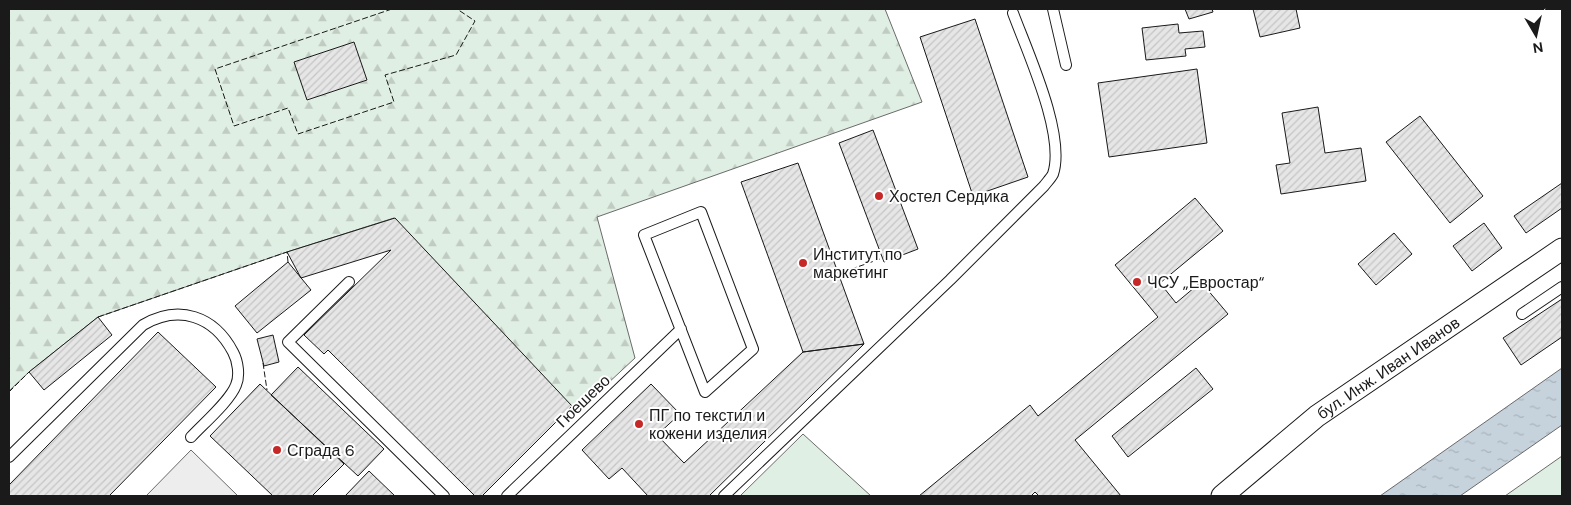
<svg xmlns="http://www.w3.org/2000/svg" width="1571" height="505" viewBox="0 0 1571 505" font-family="'DM Sans',sans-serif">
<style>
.green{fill:#e0efe3;stroke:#6a6a6a}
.forest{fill:url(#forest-firs);stroke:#6a6a6a}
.parking{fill:#ededed;stroke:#6a6a6a}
.water{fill:url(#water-ripples);stroke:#6a6a6a}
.building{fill:url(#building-hatch);stroke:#1a1a1a}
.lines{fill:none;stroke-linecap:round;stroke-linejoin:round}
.service-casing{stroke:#1a1a1a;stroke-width:12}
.minor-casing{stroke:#1a1a1a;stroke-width:23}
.service{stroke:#fff;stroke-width:10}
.minor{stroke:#fff;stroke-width:21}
.fence{stroke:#1a1a1a;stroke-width:1;stroke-dasharray:6 2.5;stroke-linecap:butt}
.poi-dot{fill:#c62828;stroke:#fff;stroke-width:2}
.labels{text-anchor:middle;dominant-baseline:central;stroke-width:4;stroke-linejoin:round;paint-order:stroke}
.poi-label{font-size:16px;fill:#1a1a1a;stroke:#fff;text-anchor:start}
.street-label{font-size:16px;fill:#1a1a1a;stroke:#fff}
</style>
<defs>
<pattern id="forest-firs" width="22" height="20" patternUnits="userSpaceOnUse" patternTransform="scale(1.25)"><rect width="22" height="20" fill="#e0efe3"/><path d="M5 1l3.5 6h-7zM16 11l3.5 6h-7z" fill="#c0ccc2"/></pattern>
<pattern id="water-ripples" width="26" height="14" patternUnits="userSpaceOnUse" patternTransform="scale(1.25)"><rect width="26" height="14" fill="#c6d2dc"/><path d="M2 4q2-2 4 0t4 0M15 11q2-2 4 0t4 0" fill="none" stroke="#aab4bc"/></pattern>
<pattern id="building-hatch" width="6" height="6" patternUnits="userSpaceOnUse" patternTransform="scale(1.25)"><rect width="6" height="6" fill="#e6e6e6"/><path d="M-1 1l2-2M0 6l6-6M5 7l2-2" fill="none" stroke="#c5c5c5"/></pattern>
</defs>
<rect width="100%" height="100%" fill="#fff"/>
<!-- green -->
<path class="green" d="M803 434 871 496H740Z
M1562 456V496H1505Z"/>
<!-- forest -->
<path class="forest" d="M9 9H885L922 102 597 217 635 358 577 412 394 218 287 252 98 317 29 372 9 391Z"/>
<!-- parking -->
<path class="parking" d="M191 450 238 496H146Z"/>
<!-- water -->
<path class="water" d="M1562 368V425L1460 496H1380Z"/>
<!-- building -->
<path class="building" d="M1185 9H1212L1213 12 1189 19Z
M1253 9H1296L1300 28 1260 37Z
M975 19 1028 177 973 196 920 37Z
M1178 24 1179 33 1203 31 1205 47 1185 49 1186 56 1146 60 1142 28Z
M354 42 367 80 307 100 294 62Z
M1197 69 1207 143 1109 157 1098 83Z
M1318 107 1325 153 1361 148 1366 181 1281 194 1276 165 1290 163 1282 113Z
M1420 116 1483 196 1450 223 1386 142Z
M873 130 918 249 884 262 839 143Z
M798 163 864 344 803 352 741 182Z
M1562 183V208L1526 233 1514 216Z
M1195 198 1223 231 1160 283 1176 303 1201 282 1228 314 1075 440 1121 496H1039L1035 492 1031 496H919L1030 405 1038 416 1158 317 1115 265Z
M395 218 572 406 482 496H475L328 350 324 354 304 335 391 250 301 278 287 252Z
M1484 223 1502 248 1472 271 1453 246Z
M1394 233 1412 254 1376 285 1358 264Z
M288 262 311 290 257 333 235 306Z
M1562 299V337L1521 365 1503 338Z
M98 317 112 335 44 390 29 372Z
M158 332 216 387 109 496H9V485Z
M273 335 279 362 264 366 257 339Z
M864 344 709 496H648L622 468 609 479 582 450 651 384 680 414 657 435 684 463 803 352Z
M298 367 384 449 358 476 271 395Z
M1196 368 1213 389 1128 457 1112 436Z
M260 384 344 464 312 496H273L210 436Z
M369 471 395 496H345Z"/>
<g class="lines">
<!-- service casing -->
<g class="service-casing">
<path id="service" d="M1053 9 1066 65
M701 212 753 349 705 392 644 235Z
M349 282 288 342 444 496
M1522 314 1562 287
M9 457 143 325C179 304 214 316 233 352 238 361 240 376 236 385 230 401 203 424 191 437
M507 496 681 329
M724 496 950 280 1044 186C1047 182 1051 178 1053 174 1066 135 1027 51 1013 13"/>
</g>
<!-- minor casing -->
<g class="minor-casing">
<g id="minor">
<path id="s1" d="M1222 496 1317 416 1562 249"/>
</g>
</g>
<!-- service -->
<use href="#service" class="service"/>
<!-- minor -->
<use href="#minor" class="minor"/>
<!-- fence -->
<path class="fence" d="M392 9 215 69 234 126 288 108 298 134 394 102 385 75 456 55 475 21 457 9
M843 272 880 259
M98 317 287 252 288 262
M263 363 267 390
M9 392 29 372"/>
</g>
<!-- markers -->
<g class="poi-dot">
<circle cx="879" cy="196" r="5"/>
<circle cx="803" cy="263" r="5"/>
<circle cx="1137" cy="282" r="5"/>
<circle cx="639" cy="424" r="5"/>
<circle cx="277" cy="450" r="5"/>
</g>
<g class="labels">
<!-- poi labels -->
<g class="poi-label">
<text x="889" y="196">Хостел Сердика</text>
<text x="813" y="254">Институт по<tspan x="813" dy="18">маркетинг</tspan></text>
<text x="1147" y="282">ЧСУ „Евростар“</text>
<text x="649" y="415">ПГ по текстил и<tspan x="649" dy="18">кожени изделия</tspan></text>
<text x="287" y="450">Сграда 6</text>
</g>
<!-- street labels -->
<g class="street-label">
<text stroke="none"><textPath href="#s1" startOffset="210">бул. Инж. Иван Иванов</textPath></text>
<text transform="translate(583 401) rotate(-44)">Гюешево</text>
</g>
</g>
<!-- border -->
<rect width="1571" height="505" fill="none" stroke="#1a1a1a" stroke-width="20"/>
<!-- north arrow -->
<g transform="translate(1536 35) rotate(171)" stroke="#ffffff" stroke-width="4" paint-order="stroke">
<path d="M0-4L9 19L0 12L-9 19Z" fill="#1a1a1a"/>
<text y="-8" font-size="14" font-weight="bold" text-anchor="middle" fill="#1a1a1a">N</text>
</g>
</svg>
